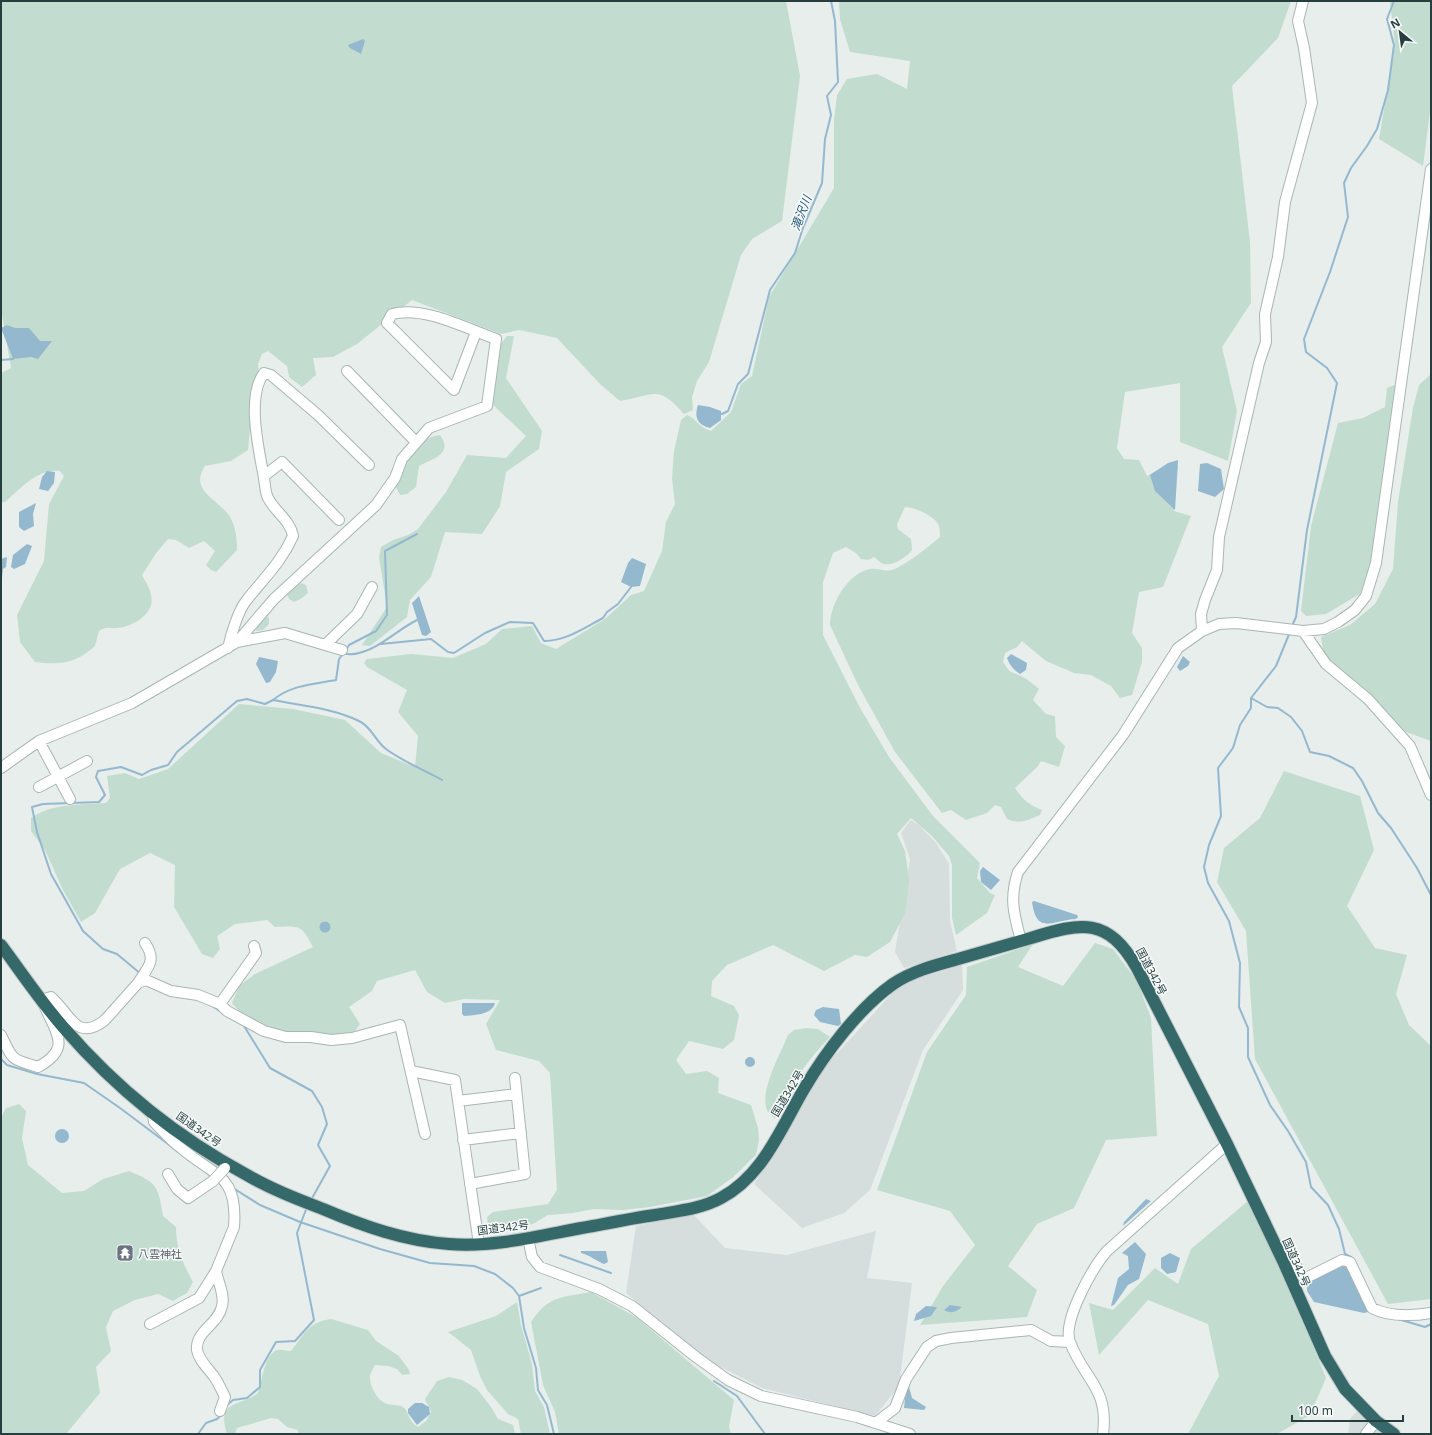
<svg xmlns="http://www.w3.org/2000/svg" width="1432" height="1435" viewBox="0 0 1432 1435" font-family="'Noto Sans','Noto Sans JP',sans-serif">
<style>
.built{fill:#d5dedc}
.green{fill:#c2ddcf}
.water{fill:#94b8ce}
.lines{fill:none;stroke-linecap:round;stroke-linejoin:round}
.stream{stroke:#94b8ce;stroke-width:2}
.minor-casing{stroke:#a9b6b4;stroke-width:12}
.highway-casing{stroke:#c2c9c9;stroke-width:14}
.minor{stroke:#fff;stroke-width:10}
.highway{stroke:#346869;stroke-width:12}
.minor-bridge-casing{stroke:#a9b6b4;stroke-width:12;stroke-linecap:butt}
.minor-bridge{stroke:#fff;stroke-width:10}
.labels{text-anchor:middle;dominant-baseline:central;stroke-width:3;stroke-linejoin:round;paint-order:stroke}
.street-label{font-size:11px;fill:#263f3e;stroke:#f7fbfa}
.worship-label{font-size:11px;fill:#5b616d;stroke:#f7fbfa;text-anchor:start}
.water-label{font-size:12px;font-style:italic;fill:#255677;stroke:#f7fbfa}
</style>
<rect width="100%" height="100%" fill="#e7eeec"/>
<!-- built -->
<path class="built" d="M911 820 920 826 936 843 949 864 950 921 957 951 904 968 895 952 910 859 901 833Z
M962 964 963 990 923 1050 870 1190 844 1213 802 1228 754 1184 772 1156 813 1085 829 1062 895 990 916 979Z
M693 1214 725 1248 787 1255 876 1231 867 1278 912 1283 899 1386 875 1416 762 1388 711 1362 626 1293 636 1226Z
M1357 1411 1387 1434H1348L1350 1419Z"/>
<!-- green -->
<path class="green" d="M1 1H786L800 76 782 221 752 239 741 255 709 362 697 381 692 397 693 410 684 414C658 384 655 395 620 401L600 384 557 338 519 330 501 334 412 300 357 344 333 357 313 358 316 375 302 387 289 377 287 366 268 351 262 354 258 364 259 374 253 394 248 450 231 461 205 466C188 491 220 500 230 517 236 527 237 539 237 550L216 572 211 570 206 565 215 551 204 541 189 548 176 540 168 539 157 552 142 575C145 581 150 588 151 595 156 613 133 627 117 628 110 629 106 626 99 631L95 646C75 664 61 665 35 662L20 642 17 615 44 561 49 504 64 476 60 471C38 468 20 489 5 502H1V373L11 368 1 309Z
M839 1H1291L1278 38 1232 86 1250 242 1251 303 1222 347 1237 411 1228 461 1180 442V383L1125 392 1117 448 1124 459 1139 460 1147 476 1168 464 1178 466 1174 511 1191 516 1163 587 1139 592 1132 633 1142 648V662L1132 695 1120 698 1111 686 1091 675 1074 673 1046 661 1022 641 1017 647 1005 653 1003 662C1011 675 1011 671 1023 677 1029 680 1034 685 1039 689L1033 700 1046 714 1055 716 1056 737 1065 746 1059 767 1041 761 1038 766 1015 788C1022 799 1029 805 1042 810L1040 815C1027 820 1021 825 1007 819L1001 807 995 805 987 813 966 820 951 810 942 813 895 752 858 685 830 625C830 604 848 573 870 569 877 568 885 572 892 570 903 567 931 545 940 537 940 532 940 525 936 521 929 514 914 507 905 507L897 524 898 529 911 539 912 550C907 557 891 568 881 563 878 561 877 559 874 557L868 560 861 559 856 553 846 547 833 553 823 582V635L859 706 889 757 933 816 980 863 977 878 990 893 995 895 987 913 956 935 952 918V865L949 856 932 836 911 818 897 834 905 851 909 880 905 914 890 942 867 957 855 955 824 971 773 945 727 965 712 981 711 996 734 1006 739 1015 734 1040 723 1049 689 1041 676 1060 686 1074 707 1071 719 1078 718 1093 751 1105 758 1128 759 1140 756 1155 732 1178 707 1196 650 1207 623 1210 594 1209 573 1213 548 1215 533 1224 495 1232 488 1226 487 1217 493 1212 548 1204 557 1190 550 1073 539 1061 496 1050 486 1024 500 1000 464 999 445 1003 427 992 415 970 377 981 372 991 349 1007 360 1024 355 1031 335 1038 318 1033 270 1030 245 1018 232 1003 239 986 255 974 313 947C301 924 300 926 275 927L267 920 235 924 217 936 220 949 213 958 202 954 174 907 175 865 150 853 120 869 95 913 81 922 63 890 45 850 31 831V818C52 803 81 805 106 803L110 798 107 776 125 773 139 779 168 769 239 704 293 709 345 720 381 753 415 767 418 736 398 712 407 690 367 667 364 663 367 659 411 654 453 658 486 644 502 629 532 626 541 643 556 649 605 619 631 595 644 591 662 551 666 522 675 504 672 478 674 451 681 420 687 415C696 418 698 427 711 431L731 412 741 384 752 376 769 297 834 188V121L837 95 847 79 877 74 907 89 910 61 850 52 840 19Z
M1390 1H1431V104L1423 166 1379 139 1395 45Z
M507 336H514L506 378 542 431 539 449 506 472 500 506 482 534 445 532 431 577 410 600 407 617 370 646 362 645 387 607 379 557 381 547 393 540 408 535 418 529 446 492 467 455 506 458 526 436 492 404 499 346Z
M1431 374V741L1406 732 1356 687 1324 656 1321 637 1350 625 1375 604 1393 569 1398 502 1413 408 1419 385Z
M1394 385 1398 389 1372 563 1363 592 1326 614 1306 616 1301 611 1311 526 1338 423 1363 418 1385 407 1387 388Z
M440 435C454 454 432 459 419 466L416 487 407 494 400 495 396 487C403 466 416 437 440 435Z
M301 583 306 585 308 593 302 598 294 602 289 599 287 594Z
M265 615 269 618V624L263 630 256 631 257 623Z
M1284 771 1360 796 1374 850 1347 906 1375 948 1407 955 1396 994 1409 1025 1431 1046V1299L1388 1304 1255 1059 1246 931 1217 882 1224 848 1260 818Z
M1095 943 1113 949 1137 981 1151 1018 1157 1136 1106 1140 1074 1208 1037 1224 1008 1266 1037 1290 1027 1317 920 1325 943 1286 975 1245 950 1211 877 1190 927 1052 966 995 967 967 1033 944 1018 967 1063 986Z
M806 1028 818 1029 830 1037C806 1061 789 1088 775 1119 773 1116 768 1113 767 1110 759 1091 781 1053 788 1035L794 1030Z
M19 1104 26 1111 22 1138 28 1165 62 1193 84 1191 103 1179 129 1171C158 1183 158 1186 163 1216L176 1227C176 1248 183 1264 193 1282L187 1293 173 1301 158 1294 135 1300 113 1311 106 1327 111 1351 96 1367 100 1393 66 1434H1V1118L6 1108Z
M1248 1201 1278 1258 1326 1378 1310 1415 1277 1434H1188L1219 1376 1208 1324 1148 1300 1099 1355 1089 1303 1113 1310 1155 1268 1178 1284 1191 1249Z
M591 1292 636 1317 734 1400 729 1426 731 1434H559L555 1412 543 1385 531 1322C548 1296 562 1297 591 1292Z
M517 1302 521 1325 532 1364 535 1391 544 1407 550 1434H521L518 1419 508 1414 487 1390 480 1376 471 1350 448 1332 496 1316Z
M331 1319 368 1330 376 1341 399 1356 409 1370 410 1374 402 1375 397 1369 388 1366 375 1365C373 1369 371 1372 370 1376 369 1385 377 1400 385 1403 390 1406 398 1404 403 1407 409 1411 408 1422 418 1427L426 1421 431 1412C430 1406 426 1404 425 1399L437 1381 449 1377 462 1380 477 1389 491 1407 498 1419 513 1425 515 1434H298V1430L287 1427 278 1419 271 1418 237 1428 235 1434H227C216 1400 239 1407 258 1393 262 1383 264 1353 278 1350 281 1349 287 1351 291 1351 304 1335 308 1322 331 1319Z"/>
<!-- water -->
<path class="water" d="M363 39 365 41 361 54 350 48 348 45Z
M7 325 15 328H29L40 341H52L38 359 31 357 13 359 1 328Z
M698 405 710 407 721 411V420L710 428C697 425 694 417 698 405Z
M1178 460 1175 510 1155 491 1150 475 1168 463Z
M1207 463 1221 469 1224 489 1215 497 1198 491 1200 464Z
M47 471 55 472 54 483 48 491 39 489 42 477Z
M36 503 33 514 34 526 24 531 19 527V512Z
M27 544 32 546 25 564 14 569 11 567 13 555Z
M7 557 6 567 3 569 2 578 1 559Z
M632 558 646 564 640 586 631 587 621 582 628 563Z
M419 596 431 632 426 636 422 635 412 603Z
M1011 654 1027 663 1026 670 1020 674C1014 670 1010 666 1007 658Z
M1183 656 1190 662 1188 666 1180 671 1177 667Z
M259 657 278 661 276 672 270 682 266 683 256 664Z
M983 867 1000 880 991 890 981 882 980 871Z
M1034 901 1077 915 1078 917 1076 919C1052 920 1037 936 1032 902Z
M319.5 927a5.5 5.5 0 1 1 11 0a5.5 5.5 0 1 1-11 0Z
M462 1003H495C492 1015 474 1015 464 1016L462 1014Z
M823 1007 839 1009 841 1024 838 1026 820 1022 814 1015 816 1010Z
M745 1062a5 5 0 1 1 10 0a5 5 0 1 1-10 0Z
M55 1136a7 7 0 1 1 14 0a7 7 0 1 1-14 0Z
M1146 1199 1151 1201 1123 1226 1124 1222Z
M1135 1242 1146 1254 1139 1279 1128 1285 1114 1305 1111 1306 1118 1278 1129 1269 1128 1256 1122 1253Z
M581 1251H606L608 1262 604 1264C596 1261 590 1255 581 1253Z
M1170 1253 1180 1258 1176 1272 1167 1274 1161 1268V1258Z
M1343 1264 1348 1265 1368 1312 1364 1313 1314 1302 1307 1291V1285L1311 1281Z
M950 1305 962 1307C956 1312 951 1314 944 1310Z
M926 1306 937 1307 931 1316 914 1321 916 1314Z
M909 1387 912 1398 926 1407 924 1410 904 1408 906 1389Z
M415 1403H422L429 1407 430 1414 417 1425 408 1413V1409Z"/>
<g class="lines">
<!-- stream -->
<path class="stream" d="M1 360 13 359
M722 414 728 411 738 384 748 374 770 290 795 253 803 228 822 183 825 139 831 115 827 96 838 82 835 21 831 1
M1292 626 1296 617 1307 530 1337 383 1327 368 1306 352 1304 339 1330 272 1348 217 1344 183 1351 168 1367 146 1377 129 1388 90 1394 45 1387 19 1394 1
M1290 632 1276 666 1251 698V708L1240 725 1233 748 1218 768 1221 816 1209 845 1204 867 1208 883 1229 921 1240 963 1239 1007 1248 1028V1057L1270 1105 1288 1131 1306 1162 1311 1187 1328 1205 1339 1229 1345 1254 1351 1257
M381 644 431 639 448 652 454 653 485 633 510 622 533 623 544 641C566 641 584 628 603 618L607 612 618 604 631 587
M346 650 349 645 376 631 387 615 385 551 417 534
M343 654C348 654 354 655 359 653 380 648 397 630 417 620
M1251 698 1267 707 1278 708 1291 717 1302 731 1310 752 1329 756 1353 768 1362 781 1378 813 1391 828 1417 868 1431 895
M273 700C291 685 314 684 336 680L339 659 343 654
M141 974 117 954 103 949 83 931 51 874 37 832 32 807 43 804 99 802 105 795 96 777 98 771 121 767 142 775 151 770 168 765 177 752 237 701 247 699 265 704 273 700C302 706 333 708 359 721 372 727 375 741 386 749 402 761 424 770 442 780
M212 1006 223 1013
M244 1026 270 1068 312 1091 322 1107 327 1124 318 1145 330 1166 311 1200
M1 1059 7 1065 37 1074 84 1083 120 1108 212 1177
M233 1188 260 1205 300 1222 380 1249 430 1263 474 1266 495 1274 513 1288 519 1296 524 1328 536 1368 538 1390 547 1405 554 1434
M560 1255 611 1273
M519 1296 541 1288
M1398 1319 1425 1327 1431 1324
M714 1381 737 1396 765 1434
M227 1405 233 1400 247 1398 260 1387V1370L276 1342 295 1341 314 1320 297 1233 307 1207
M198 1434 206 1423 217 1419 222 1414"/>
<!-- minor casing -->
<g class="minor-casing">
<path id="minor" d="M347 371 416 442
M264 476 282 462 339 520
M1202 631 1201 614 1205 600 1217 570 1219 537 1259 363 1266 342 1265 314 1278 257 1285 202 1312 103 1304 48 1298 21 1303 1
M1303 631 1326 664 1368 699 1410 746 1431 795
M237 642 285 633 342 650
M325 645 357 614 372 587
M228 648C231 635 238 611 246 601 263 579 281 563 293 536 290 520 276 513 268 498 265 492 265 484 264 478 259 450 246 397 264 373L271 375 318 415 369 465
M39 741 70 799
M1 768 39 741 132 703 237 642 274 599 376 505 395 478 402 459 429 428 487 406 496 339C465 328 425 306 392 314L387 323 454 390 476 332
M39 787 87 761
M1021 941C1014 914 1009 899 1018 872L1123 735 1178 648 1202 631 1219 624 1236 623 1303 631 1324 629 1338 622 1355 610 1366 596 1376 563 1431 169
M138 983C148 967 157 961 145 943
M220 1004 256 953 254 946
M1 1035C13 1060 10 1059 38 1067 75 1047 53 1030 42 1000L51 997C70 1013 76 1043 105 1020L138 983 146 980 171 991 198 995 220 1004 227 1011 264 1031 286 1037H311L331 1040 352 1038 400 1025 425 1134
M411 1071 455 1080 479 1244
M458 1101 516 1094
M463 1140 521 1133
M168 1174 177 1189 188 1198 213 1181
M470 1184 525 1174 515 1078
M528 1238 532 1257 540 1267 599 1289 632 1306 696 1357 728 1380 761 1396 857 1417 910 1434
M1284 1263 1296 1266 1304 1278 1308 1277 1342 1260 1350 1262 1372 1308C1389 1317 1412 1316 1431 1313
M216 1271C218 1282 225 1295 222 1306 219 1324 195 1331 197 1350 199 1361 209 1369 215 1378 219 1384 222 1391 225 1397L220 1411
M150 1324 199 1298 216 1271 234 1227C238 1174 215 1177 181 1148 171 1141 163 1131 154 1122L153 1113
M877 1422 895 1408 906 1379 927 1347 936 1341 951 1338 1031 1330 1051 1341 1070 1342
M1103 1434C1109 1387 1084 1380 1070 1342 1062 1321 1093 1267 1107 1251L1227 1144
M1366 1434 1376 1421"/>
</g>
<!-- highway casing -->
<g class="highway-casing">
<path id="highway" d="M1 945C22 973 41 1002 64 1028 115 1087 178 1138 247 1175 271 1189 297 1199 323 1209 363 1226 405 1241 449 1244 497 1248 546 1234 593 1226 614 1222 634 1218 655 1215 677 1211 701 1209 721 1198 763 1176 781 1128 804 1089 825 1053 859 1008 893 984 912 971 936 965 958 959 982 952 1007 945 1031 938 1082 922 1108 917 1137 968L1227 1144 1284 1263 1325 1356 1345 1389 1376 1421 1394 1434"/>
</g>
<!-- minor -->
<use href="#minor" class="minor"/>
<!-- highway -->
<use href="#highway" class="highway"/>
<!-- minor-bridge casing -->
<g class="minor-bridge-casing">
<path id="minor-bridge" d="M213 1181 225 1168"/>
</g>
<!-- minor-bridge -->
<use href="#minor-bridge" class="minor-bridge"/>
</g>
<!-- icons -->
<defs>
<g id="temple-square" transform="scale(0.9)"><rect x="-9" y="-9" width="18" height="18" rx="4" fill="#6b7280" stroke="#f7fbfa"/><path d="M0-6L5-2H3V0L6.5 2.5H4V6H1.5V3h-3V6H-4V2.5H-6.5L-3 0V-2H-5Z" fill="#fff"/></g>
</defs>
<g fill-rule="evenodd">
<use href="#temple-square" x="125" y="1253"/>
</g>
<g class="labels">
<!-- street labels -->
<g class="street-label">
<text transform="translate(1152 971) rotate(62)">国道342号</text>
<text transform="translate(787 1093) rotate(-59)">国道342号</text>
<text transform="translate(199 1129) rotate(35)">国道342号</text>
<text transform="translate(503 1227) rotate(-7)">国道342号</text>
<text transform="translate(1297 1262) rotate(66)">国道342号</text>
</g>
<!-- worship labels -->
<g class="worship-label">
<text x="138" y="1253">八雲神社</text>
</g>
<!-- water labels -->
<g class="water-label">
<text transform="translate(801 213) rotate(-69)">滝沢川</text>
</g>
</g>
<!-- border -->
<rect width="1432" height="1435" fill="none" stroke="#263f3e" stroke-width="4"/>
<!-- north arrow -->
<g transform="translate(1400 32) rotate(331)" stroke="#f7fbfa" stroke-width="3" paint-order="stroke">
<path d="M0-3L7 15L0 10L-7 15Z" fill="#263f3e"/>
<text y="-6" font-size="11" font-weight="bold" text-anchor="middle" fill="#263f3e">N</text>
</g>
<!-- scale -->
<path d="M1292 1415v6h111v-6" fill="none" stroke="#263f3e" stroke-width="2"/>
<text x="1298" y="1415" font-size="12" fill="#263f3e" stroke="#f7fbfa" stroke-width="3" paint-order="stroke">100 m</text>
</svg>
